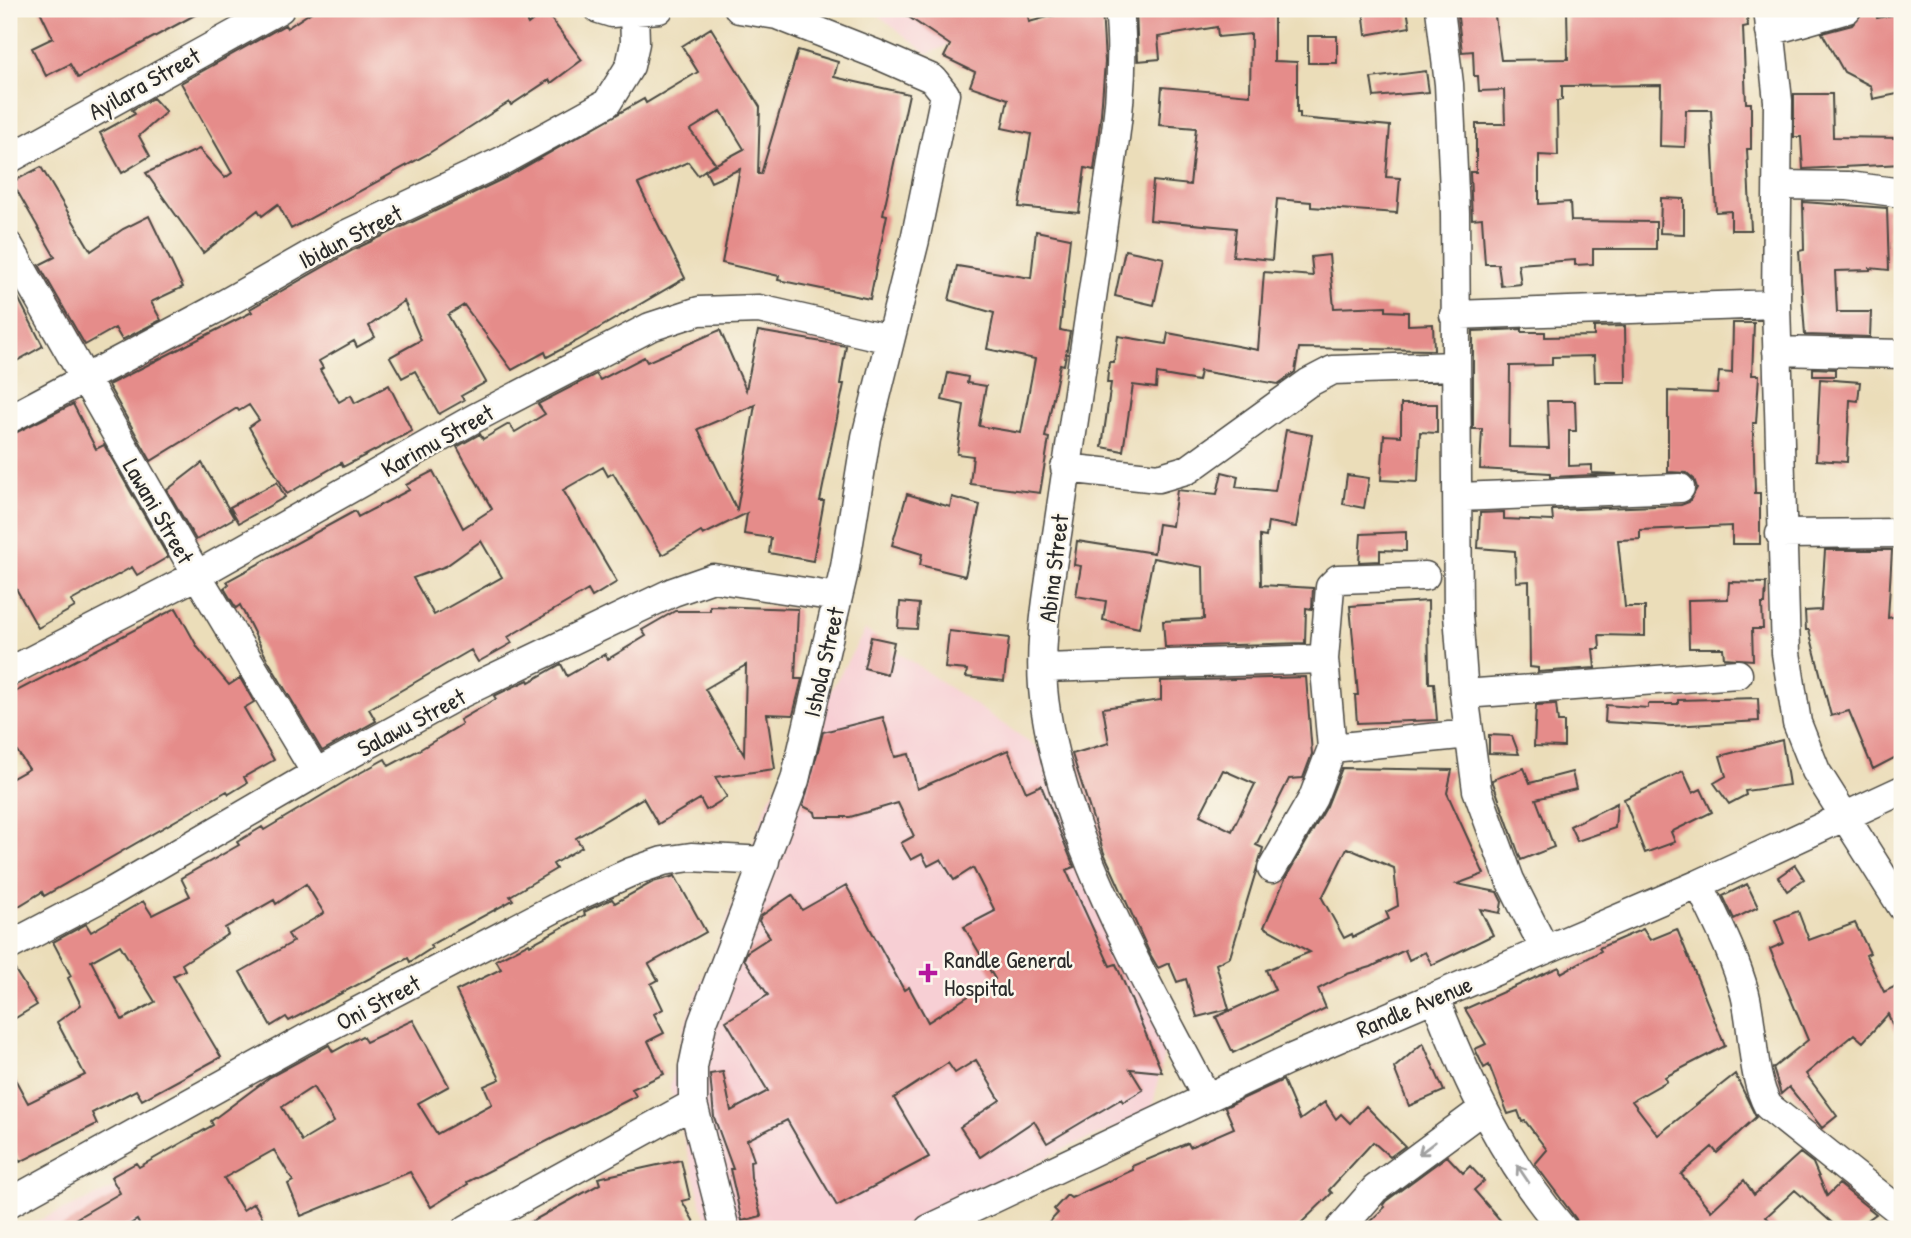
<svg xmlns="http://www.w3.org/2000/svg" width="1911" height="1238" viewBox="0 0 1911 1238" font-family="'Patrick Hand',sans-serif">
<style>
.built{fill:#f7cfd4}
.building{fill:#e58c8a;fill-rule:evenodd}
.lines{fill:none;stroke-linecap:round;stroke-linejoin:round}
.minor-casing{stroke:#484640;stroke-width:31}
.minor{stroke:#fff;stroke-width:28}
.oneway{stroke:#a0a0a0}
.poi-dot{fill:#b5179e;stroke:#fbf7ec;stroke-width:2.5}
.labels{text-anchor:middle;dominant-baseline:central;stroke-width:5;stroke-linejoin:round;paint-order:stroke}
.street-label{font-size:24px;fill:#2b2b2b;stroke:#fbf7ec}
.poi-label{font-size:24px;fill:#2b2b2b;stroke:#fbf7ec;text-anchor:start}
</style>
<rect width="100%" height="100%" fill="#fbf7ec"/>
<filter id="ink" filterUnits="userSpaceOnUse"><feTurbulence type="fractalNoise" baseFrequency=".0143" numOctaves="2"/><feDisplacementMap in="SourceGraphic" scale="14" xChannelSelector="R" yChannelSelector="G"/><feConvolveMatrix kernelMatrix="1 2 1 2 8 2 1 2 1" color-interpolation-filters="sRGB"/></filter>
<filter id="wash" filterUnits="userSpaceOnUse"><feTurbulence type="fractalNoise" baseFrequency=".00686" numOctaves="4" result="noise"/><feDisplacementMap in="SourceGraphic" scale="28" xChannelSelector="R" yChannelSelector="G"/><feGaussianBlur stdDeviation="1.57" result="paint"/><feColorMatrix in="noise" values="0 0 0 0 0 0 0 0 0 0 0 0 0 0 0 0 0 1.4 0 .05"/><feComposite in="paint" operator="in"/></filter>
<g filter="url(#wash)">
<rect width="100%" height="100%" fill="#ebddb9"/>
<!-- built -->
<path class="built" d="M870 9H963L946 46 928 54Z
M865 630 1056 760 1171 1022 1151 1114 1061 1150 917 1229H708L670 1087 685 1023 725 925 768 801Z
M170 1165 205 1229H18Z"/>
<g id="blocks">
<!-- building -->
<path class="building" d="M39 9H206L78 78 70 64 46 76 32 48 53 38Z
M316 9H520L528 24 545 11 582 60 551 83 549 80 511 105 509 102 426 155 291 229 278 204 262 216 258 210 203 253 146 173 199 149 225 178 232 173 181 83 285 25 287 28Z
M897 9H1027L1029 22 1078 9H1102L1105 62 1101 114 1094 170 1085 168 1079 213 1019 207 1031 134 1002 128 1008 99 970 86 975 72 944 57 950 45Z
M1136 9H1274V61L1297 62V113H1300V118L1390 126 1386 177 1400 178 1397 213 1311 207V202L1277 199 1272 260 1233 256 1236 228 1150 220 1153 181 1190 185 1196 128 1159 125 1162 87 1250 95 1251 34 1218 37 1217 27 1158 37 1160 59 1138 61Z
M1363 9H1407L1410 27 1366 35Z
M1457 9H1494L1501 60 1568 59 1567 9H1746L1748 26 1743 27 1746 103H1751V149H1747L1751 230H1731V211L1716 212 1711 110H1686L1685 147 1660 146 1661 85 1562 86V100L1557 101 1558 156 1539 155V204L1570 202 1571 221 1656 222V249H1593V264L1575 265V260L1518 264 1521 284 1501 286 1498 264H1485L1482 218 1472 219 1470 172H1476V124H1505L1504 90 1479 91 1478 76H1474L1473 51 1462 52Z
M1875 10 1877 18 1902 13V93L1873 99 1871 86 1844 72 1822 33 1852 25 1863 12Z
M711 28 760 107 758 174H761L798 50 838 62 834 77 909 94 883 214 887 215 870 299 778 280 779 276 722 263 740 169 711 182 705 170 744 149 721 111 690 130 715 163 698 175 688 162 638 184 685 278 577 341 547 357 545 352 512 370 464 305 448 315 486 382 461 396 464 400 439 414 415 371 402 378 390 357 421 340 404 301 369 326 375 337 357 347 354 341 319 361 323 368 320 370 339 402 351 395 355 403 389 385 412 431 343 467 341 463 287 494 249 427 259 420 249 405 239 411 237 408 151 461 108 385 252 312 250 309 353 250 507 177 644 99 646 103 698 72 682 46Z
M1308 36H1337V63H1308Z
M1426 71 1429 92 1374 97 1371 78Z
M1794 94H1832L1833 137 1902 138V164L1803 169 1801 137H1794Z
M153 98 166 112 139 136 150 156 122 173 100 133 135 114 132 110Z
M41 167 91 251 123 229 149 216 183 287 151 302 161 320 122 340 115 328 85 345 39 265 55 257 12 182Z
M1661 198 1684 199V234L1660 233Z
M1803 202 1887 208 1889 270 1870 268V270L1835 271 1837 312H1871L1870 337 1805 335 1799 251 1804 250Z
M1036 231 1070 238 1060 330 1070 332 1064 365 1060 364 1045 437 1049 438 1040 493 970 484 973 456 957 454 964 405 942 400 948 373 968 377 967 383 986 386 979 426 1021 433 1035 359 987 349 994 313 949 300 957 266 1031 278Z
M1125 250 1164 258 1154 305 1115 296Z
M1329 255 1334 308 1386 306V311L1408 312V325L1433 324 1434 350 1299 348 1295 372 1278 384 1200 371 1198 381 1157 374 1156 388 1133 385 1123 451 1102 447 1111 383H1107L1109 362H1114L1118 336 1166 344 1168 333 1258 350 1264 272 1313 276 1311 257Z
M10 282 43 346 15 362 9 352Z
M1733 323H1754L1752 375H1759L1756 423H1753L1755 493H1760V544H1732V526L1640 530V539L1618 540 1625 607H1645V636L1599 635 1600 649H1593L1595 668 1538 672V668L1530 667 1529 581 1516 582 1515 551 1478 548 1480 513 1504 512V519L1553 521 1552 510 1681 505 1689 502 1697 488 1694 479 1687 473 1668 472V391L1717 393 1719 372 1732 373Z
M1625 326 1626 382H1595L1594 356 1552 357V365L1510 366 1509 447 1549 448 1547 401H1575L1576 431H1569V466L1592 465V473L1617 474 1550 477V473L1480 469 1482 429H1473V331L1522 329V332H1545V337L1594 336V327Z
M720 330 746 390 758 331 846 346 840 384H844L820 501H824L813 561 769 553 771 538 744 534 747 513 703 535 701 532 662 555 613 473 608 476 603 467 563 490 617 582 592 597 588 590 508 637 512 643 478 662 471 650 419 680 369 709 376 721 322 751 267 659 240 605 236 608 224 588 229 584 227 581 355 511 358 517 409 490 406 485 433 471 463 528 492 509 457 447 480 434 483 439 509 424 515 432 545 414 538 404 596 374 600 380 644 357 647 362ZM755 405 737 510 698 429ZM481 541 502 577 434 615 413 578 446 566Z
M1813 368 1835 369V376H1813Z
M1820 379 1860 382 1858 401 1850 400 1847 462 1816 460Z
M73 404 96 449 104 445 168 557 137 575 132 567 71 601 75 607 38 628 9 576V436Z
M1401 404H1437V433L1420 432 1418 482 1381 480 1384 435 1401 436Z
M1286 430 1312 435 1296 527 1268 522 1266 537 1260 536 1261 585 1313 588 1312 609 1306 608 1305 643 1165 647 1163 621 1204 619 1203 567 1153 558 1139 628 1103 620 1106 601 1076 596 1081 566 1074 565 1077 541 1154 553 1158 524 1172 526 1177 490 1217 494 1222 472 1238 476 1236 487 1275 491Z
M202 463 234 518 196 540 167 490Z
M1347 475 1369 478 1364 508 1343 504Z
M277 482 285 497 239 523 230 507Z
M907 494 950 507 952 497 980 505 965 576 920 565 922 554 892 545Z
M1406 532V551L1380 550V561L1359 562 1361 534Z
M1825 550H1892L1888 618 1902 615V754L1873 769 1849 711 1831 716 1809 630H1806L1805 611 1821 610Z
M1729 582 1766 583 1765 604H1762L1763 629H1752L1753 660 1724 658 1723 648H1689L1688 600 1728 599Z
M1428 601 1429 683H1434L1437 720 1357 723 1355 695H1358L1350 606Z
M900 602 919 604 917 629 898 628Z
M710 606 798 609 795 679H802L793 715 767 714 775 769 715 777 727 797 706 810 700 799 658 824 643 798 576 838 582 847 553 864 556 869 510 896 513 900 430 945 432 948 410 962 408 958 289 1021 286 1017 271 1026 240 972 293 942 288 934 324 913 306 884 276 904 274 900 225 928 228 934 182 964 185 970 173 976 221 1057 142 1100 136 1090 92 1113 97 1124 20 1162 9 1142V1068L28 1103 85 1075 57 1022 81 1005 68 978 71 976 53 942 86 924 91 932 143 901 152 915 190 896 181 878 239 845 237 842 262 827 264 830 351 778 385 759 389 766 419 750 462 724 460 720 496 699 494 696 528 680 529 682 561 664 567 676 605 654 608 659 646 636 642 630 675 611H710ZM746 665 744 755 705 689ZM120 945 155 1002 122 1020 91 961Z
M176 608 198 648 229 685 240 678 254 702 244 708 274 760 244 777 247 783 229 794 227 791 44 896 42 892 9 912V780L29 769 9 739V695Z
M949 631 1009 638 1004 681 966 677 967 670 945 668Z
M871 637 894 642 887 674 864 668Z
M1306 677 1312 754 1303 778 1289 779 1256 845 1263 848 1230 957 1216 964 1229 1009 1197 1017 1186 979 1177 982 1169 963 1158 968 1150 954 1104 853 1072 754 1109 743 1103 708 1161 700V681ZM1223 770 1255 784 1232 831 1200 815Z
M1758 698 1759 721 1672 726 1605 722 1606 705 1648 708V704H1678V700Z
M1556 704 1558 722H1564V747L1534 746 1536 705Z
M883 717 895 757 909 754 917 789 1008 750 1026 792 1041 785 1074 867 1066 870 1110 966 1116 964 1162 1072 1130 1069 1143 1090 1123 1102 1121 1099 1047 1143 1034 1121 980 1157 960 1127 1000 1100 976 1060 955 1073 948 1063 894 1098 929 1157 837 1206 787 1120 747 1140 754 1160 750 1161 751 1178 761 1216 742 1221 730 1169H733L714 1117 710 1074 723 1072 731 1111 768 1091 726 1021 768 995 744 959 747 952 770 937 759 921 761 916 792 895 802 910 846 885 904 990 909 987 928 1022 995 979 964 927 995 911 973 868 954 880 941 859 928 866 922 854 911 860 901 843 914 836 898 803 850 817H816L815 812 803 806 823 732Z
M1489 735 1512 736 1519 754 1489 753Z
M1782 740 1789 785 1745 791 1746 795 1729 804 1714 783 1726 776 1720 756Z
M1342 768 1452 770 1447 793 1484 874 1457 884 1497 892 1502 902 1500 913 1480 909 1493 935 1432 965 1425 952 1409 960 1405 950 1371 967 1347 974 1318 989 1326 1008 1233 1053 1216 1017 1275 990 1266 970 1310 952 1264 927 1285 879 1327 806ZM1347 848 1394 868 1398 906 1386 912 1389 919 1353 937 1352 934 1344 938 1322 898Z
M1524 768 1530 783 1572 772 1576 789 1536 799 1554 847 1521 860 1492 780Z
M1683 771 1693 793 1701 789 1712 812 1671 832 1675 842 1645 853 1624 799Z
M1617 803 1615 828 1577 841 1570 826Z
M1795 865 1804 879 1787 891 1778 877Z
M675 876 706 932 649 964 658 980 651 984 663 1009 654 1014 664 1033 648 1041 664 1074 632 1089 636 1096 467 1182 468 1184 431 1207 410 1172 301 1216 288 1184 293 1181 274 1150 224 1178 243 1210 254 1203 264 1220 252 1227 254 1229H142L137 1220 122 1229H58L120 1193 111 1177 136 1163 139 1167 213 1125 211 1121 270 1077 329 1045 333 1052 362 1036 366 1042 413 1020 449 1086 418 1103 437 1134 492 1104 484 1086 500 1079 456 991 501 969 496 960 529 943 530 945 585 915 584 912 590 909 612 899 615 903 653 882ZM313 1087 334 1122 302 1141 282 1107Z
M1747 884 1758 907 1734 919 1723 896Z
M1798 911 1809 940 1855 923 1870 953 1866 955 1884 992 1902 983V1048L1888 1014 1863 1042 1854 1034 1806 1074 1837 1116 1822 1128 1789 1087 1781 1094 1773 1068 1808 1040 1770 949 1784 943 1775 920Z
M1643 929 1650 940 1677 929 1725 1046 1665 1077 1667 1081 1632 1101 1658 1135 1735 1074 1756 1117 1717 1153 1712 1147 1681 1174 1711 1211 1744 1180 1754 1195 1800 1153 1813 1163 1827 1196 1839 1184 1876 1214 1855 1229H1839L1795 1190 1766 1217 1779 1229H1579L1576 1219 1535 1164 1547 1150 1525 1121 1522 1122 1518 1111 1508 1114 1489 1065 1484 1068 1475 1049 1486 1044 1465 1009 1559 967 1561 973 1601 951 1599 948Z
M10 962 37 1005 9 1022V963Z
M1423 1043 1444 1091 1409 1106 1394 1068Z
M1283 1080 1300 1120 1325 1102 1336 1119 1341 1114 1350 1123 1366 1106 1405 1146 1390 1157 1373 1142 1329 1190 1332 1193 1295 1229H1043L1058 1213 1054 1209 1067 1195 1071 1198 1133 1170 1132 1166 1188 1143 1190 1147 1234 1128 1225 1107Z
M1447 1156 1463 1173 1470 1166 1484 1181 1474 1190 1508 1229H1362L1385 1207 1383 1205 1386 1201Z
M681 1160 690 1199 682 1201 698 1229H518L600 1184 598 1178Z"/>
</g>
</g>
<g filter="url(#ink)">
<use href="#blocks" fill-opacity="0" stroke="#484640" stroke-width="2"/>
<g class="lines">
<!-- minor casing -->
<g class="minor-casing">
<path id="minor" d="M599 9 612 13 659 9
M1119 9C1127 80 1113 152 1103 223 1089 322 1073 421 1059 521 1050 583 1035 649 1046 712 1068 850 1144 976 1207 1098
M1440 9 1449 84 1455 213 1458 614 1464 694 1477 790 1510 880 1545 950
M1768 9 1778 101 1776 304 1786 653 1797 723 1816 771 1902 907
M1770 31 1847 9
M9 159 280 9
M1779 185 1848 186 1902 193
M9 246 197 575 316 773
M1454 315 1776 304
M1777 351 1902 354
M9 419 212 311 345 235 500 162 607 103 630 66 635 43 634 11
M1065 468 1158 478 1189 469 1308 383 1333 370 1456 366
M1459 497 1680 488
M1780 534 1902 533
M1043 668 1324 659
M9 672 197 575 475 418 650 327 699 311 759 309 890 339
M1464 694 1738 674
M1332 748 1324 659 1330 587 1338 579 1425 576
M1272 869 1313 798 1332 748 1469 734
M1699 884C1716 920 1735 956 1745 994 1754 1029 1751 1075 1768 1106L1902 1213
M9 946 108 894 316 773 464 692 673 592 713 578 837 597
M1435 998C1466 1080 1505 1162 1563 1229
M9 1203 305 1039 580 895 631 872 663 861 691 857 765 861
M467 1229 693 1104
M725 1229 693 1104V1067L702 1024 795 780 845 567 866 437 915 240 945 94 933 79 876 54 777 15 739 9
M929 1229 1285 1061 1699 884 1902 790
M1340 1229 1375 1189 1483 1109"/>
</g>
<!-- minor -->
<use href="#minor" class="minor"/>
</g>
<!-- one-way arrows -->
<defs><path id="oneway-shaft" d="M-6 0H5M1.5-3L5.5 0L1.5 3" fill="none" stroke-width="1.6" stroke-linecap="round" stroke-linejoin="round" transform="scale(1.75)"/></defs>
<g class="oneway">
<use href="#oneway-shaft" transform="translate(1427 1148) rotate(143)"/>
<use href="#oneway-shaft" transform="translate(1523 1174) rotate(-124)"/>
</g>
</g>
<!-- markers -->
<path class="poi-dot" d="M924.5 962.5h7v7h7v7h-7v7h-7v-7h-7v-7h7z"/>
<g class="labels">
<!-- street labels -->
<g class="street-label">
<text transform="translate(144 83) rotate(-29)">Ayilara Street</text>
<text transform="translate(350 236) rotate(-27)">Ibidun Street</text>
<text transform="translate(437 440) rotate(-29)">Karimu Street</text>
<text transform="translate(159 511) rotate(60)">Lawani Street</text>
<text transform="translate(1053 568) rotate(-83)">Abina Street</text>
<text transform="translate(823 662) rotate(-77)">Ishola Street</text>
<text transform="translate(411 722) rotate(-28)">Salawu Street</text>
<text transform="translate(378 1002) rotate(-28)">Oni Street</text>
<text transform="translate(1414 1006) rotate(-23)">Randle Avenue</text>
</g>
<!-- poi labels -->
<g class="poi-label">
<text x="944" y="959">Randle General<tspan x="944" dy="28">Hospital</tspan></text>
</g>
</g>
<!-- margin -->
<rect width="1911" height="1238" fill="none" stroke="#fbf7ec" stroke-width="35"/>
</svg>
